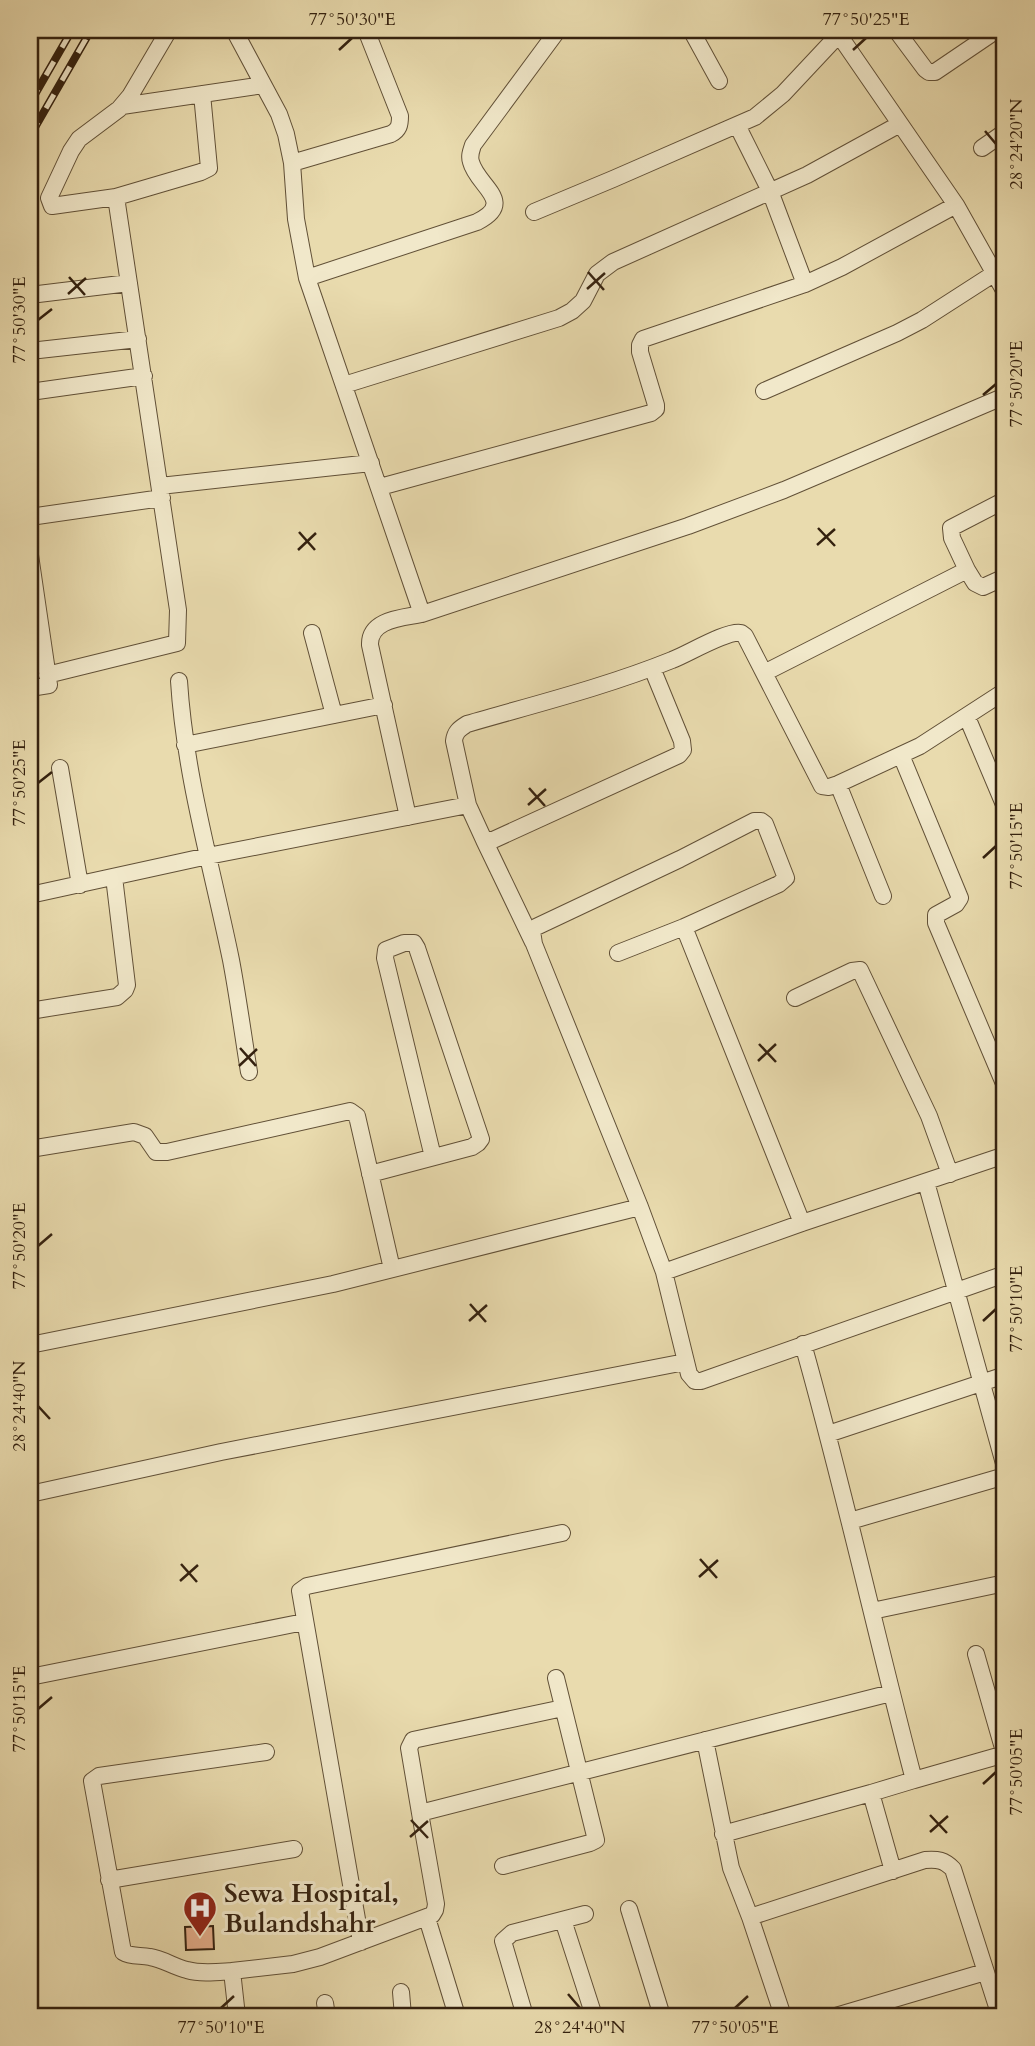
<svg xmlns="http://www.w3.org/2000/svg" width="1035" height="2046" viewBox="0 0 1035 2046" font-family="Cardo,serif">
<style>
.building{fill:#e4ad8a;stroke:#34210f;stroke-width:2}
.lines{fill:none;stroke-linecap:round;stroke-linejoin:round}
.street-casing{stroke:#615037;stroke-width:18}
.street{stroke:#f1e8ca;stroke-width:16}
.rail-casing{stroke:#34210f;stroke-width:8}
.rail{stroke:#f1e8ca;stroke-width:5;stroke-dasharray:16;stroke-linecap:butt}
.ticks{fill:none;stroke:#34210f;stroke-width:2.5}
.labels{text-anchor:middle;dominant-baseline:central;stroke-width:6;stroke-linejoin:round;paint-order:stroke}
.poi-label{font-size:26px;font-weight:bold;fill:#34210f;stroke:#f1e8ca;text-anchor:start}
.neatline{fill:none;stroke:#34210f;stroke-width:2.5}
.ticks-label{font-size:18px;text-anchor:middle;fill:#34210f}
</style>
<rect width="100%" height="100%" fill="#e9dbae"/>
<filter id="stains"><feTurbulence type="fractalNoise" baseFrequency=".00286" numOctaves="4"/><feColorMatrix values="0 0 0 0 .2 0 0 0 0 .09 0 0 0 0 .02 0 0 0 .5 -.17"/></filter>
<radialGradient id="worn" r=".72"><stop offset=".6" stop-color="#630" stop-opacity="0"/><stop offset="1" stop-color="#630" stop-opacity=".3"/></radialGradient>
<!-- building -->
<path class="building" d="M213 1926 214 1949 186 1950 185 1927Z"/>
<g class="lines">
<!-- street casing -->
<g class="street-casing">
<path id="street" d="M234 30 279 114 286 134 292 163 296 219 307 278 422 614
M691 30 719 81
M896 30 925 69 929 72H935L997 30
M839 35 956 205 1005 292
M122 106 263 85
M737 125 770 191 805 284
M982 148 1005 132
M292 163 391 134C399 130 400 125 400 116L366 30
M116 197 201 172 209 168 202 94
M534 212 613 179 755 117 783 94 843 30
M307 278 477 222C517 202 477 186 471 162 469 156 471 151 473 145L558 30
M30 295 129 283
M30 351 138 339
M344 385 559 318 572 311 583 301 597 274 613 262 807 175 900 124
M764 391 897 333 922 320 995 273
M30 392 144 376
M160 486 371 463
M380 487 651 413 656 409V405L640 352V345L643 339 805 284 842 267 956 205
M30 517 162 498
M30 555 49 685 30 688
M967 570 952 538 951 528 1005 500
M312 633 334 715
M652 668 682 741 683 750 679 755 493 840H484L468 805 454 741C455 732 459 729 467 724 536 704 605 687 672 660 688 654 727 630 741 633L745 636 822 786 829 787 838 784 920 746 1005 691
M764 673 967 570 975 583 983 587 1005 577
M47 675 177 643 178 610 116 197 52 206 49 198 71 151 79 139 119 109 130 96 169 30
M179 681C185 776 212 867 231 960 238 997 243 1035 249 1072
M967 717 1005 807
M185 745 384 705
M901 755 960 898 956 904 936 915V923L1005 1086
M60 768 80 885
M838 784 883 896
M408 817 370 645C369 619 403 618 422 614L688 526 784 490 1005 396
M484 840 533 942
M30 895 208 856 468 805
M618 953 684 927
M795 998 852 971 860 970 929 1116 950 1174
M30 1011 117 997 125 990 127 985 114 877
M30 1149 134 1132 145 1136 156 1152H167L350 1111 357 1116 392 1269
M370 1174 472 1147 478 1143 481 1139 417 948 414 943H404L386 950 385 958 433 1157
M926 1182 1005 1467
M802 1223 684 927 779 884 786 878 765 824 761 821H754L680 859 536 927 532 931 534 944 640 1207 664 1272 689 1374 695 1381H701L1005 1274
M664 1272 802 1223 1005 1155
M803 1344C844 1489 876 1635 914 1780L871 1793 893 1871
M30 1345 333 1284 640 1207
M828 1434 1005 1375
M30 1494 221 1452 685 1362
M850 1521 1005 1476
M872 1611 1005 1583
M976 1654 1005 1755
M30 1677 304 1622
M705 1740 731 1868 750 1917
M914 1780 1005 1754
M420 1813 409 1748 413 1740 563 1708
M723 1834 871 1793
M503 1866 590 1843 596 1840 556 1678
M109 1880 294 1849
M629 1909 662 2016
M427 1918 457 2016
M563 1920 594 2016
M361 1942 300 1591 307 1586 562 1533
M232 1971C217 1972 201 1974 187 1970 174 1967 163 1959 150 1957 140 1955 131 1957 123 1952L92 1781 99 1776 266 1752
M401 1992 403 2016
M325 2003 327 2016
M237 2016 232 1971 293 1964 320 1957 432 1915 435 1910 436 1904 420 1813 891 1693
M525 2016 503 1941 512 1933 585 1914
M783 2016 750 1917 925 1860C938 1859 944 1860 953 1869L1000 2016
M836 2016 985 1972"/>
</g>
<!-- street -->
<use href="#street" class="street"/>
<!-- rail casing -->
<g class="rail-casing">
<path id="rail" d="M30 103 72 30
M30 136 91 30"/>
</g>
<!-- rail -->
<use href="#rail" class="rail"/>
</g>
<!-- ticks -->
<path class="ticks" d="M339 50 352 38M853 50 866 38M985 131 996 144M588 272 604 290M69 277 85 295M587 289 605 273M68 294 86 278M38 320 52 309M983 395 996 384M818 528 835 546M299 532 315 550M817 545 835 529M298 550 316 533M38 783 52 772M529 788 545 806M528 805 546 789M983 858 996 846M759 1044 776 1062M240 1048 256 1066M758 1061 776 1044M239 1066 257 1049M38 1246 52 1234M470 1304 486 1322M469 1321 487 1305M983 1321 996 1309M38 1406 50 1419M700 1559 717 1578M181 1564 197 1582M699 1577 718 1560M180 1581 198 1565M38 1709 52 1697M983 1784 996 1772M930 1815 947 1833M411 1820 428 1838M930 1832 948 1816M410 1837 428 1821M568 1994 580 2008M221 2008 234 1996M735 2008 748 1996"/>
<!-- icons -->
<defs>
<g id="hospital-pin" transform="scale(1.75)"><path d="M0 17L-7.5 6A9.5 9.5 0 1 1 7.5 6Z" fill="#8f2418" stroke="#f1e8ca"/><path d="M-5-5h3v3.5h4V-5h3V5h-3V1.5h-4V5h-3Z" fill="#fff"/></g>
</defs>
<g fill-rule="evenodd">
<use href="#hospital-pin" x="200" y="1908"/>
</g>
<g class="labels">
<!-- poi labels -->
<g class="poi-label">
<text x="224" y="1893">Sewa Hospital,<tspan x="224" dy="30">Bulandshahr</tspan></text>
</g>
</g>
<!-- margin -->
<rect width="1035" height="2046" fill="none" stroke="#e9dbae" stroke-width="77"/>
<rect x="38" y="38" width="958" height="1970" class="neatline"/>
<g class="ticks-label">
<text x="352" y="25">77°50'30"E</text>
<text x="866" y="25">77°50'25"E</text>
<text transform="translate(1016 144) rotate(-90)" y="6">28°24'20"N</text>
<text transform="translate(19 320) rotate(-90)" y="6">77°50'30"E</text>
<text transform="translate(1016 384) rotate(-90)" y="6">77°50'20"E</text>
<text transform="translate(19 783) rotate(-90)" y="6">77°50'25"E</text>
<text transform="translate(1016 846) rotate(-90)" y="6">77°50'15"E</text>
<text transform="translate(19 1246) rotate(-90)" y="6">77°50'20"E</text>
<text transform="translate(1016 1309) rotate(-90)" y="6">77°50'10"E</text>
<text transform="translate(19 1406) rotate(-90)" y="6">28°24'40"N</text>
<text transform="translate(19 1709) rotate(-90)" y="6">77°50'15"E</text>
<text transform="translate(1016 1772) rotate(-90)" y="6">77°50'05"E</text>
<text x="221" y="2033">77°50'10"E</text>
<text x="580" y="2033">28°24'40"N</text>
<text x="735" y="2033">77°50'05"E</text>
</g>
<rect width="100%" height="100%" filter="url(#stains)"/>
<rect width="100%" height="100%" fill="url(#worn)"/>
</svg>
